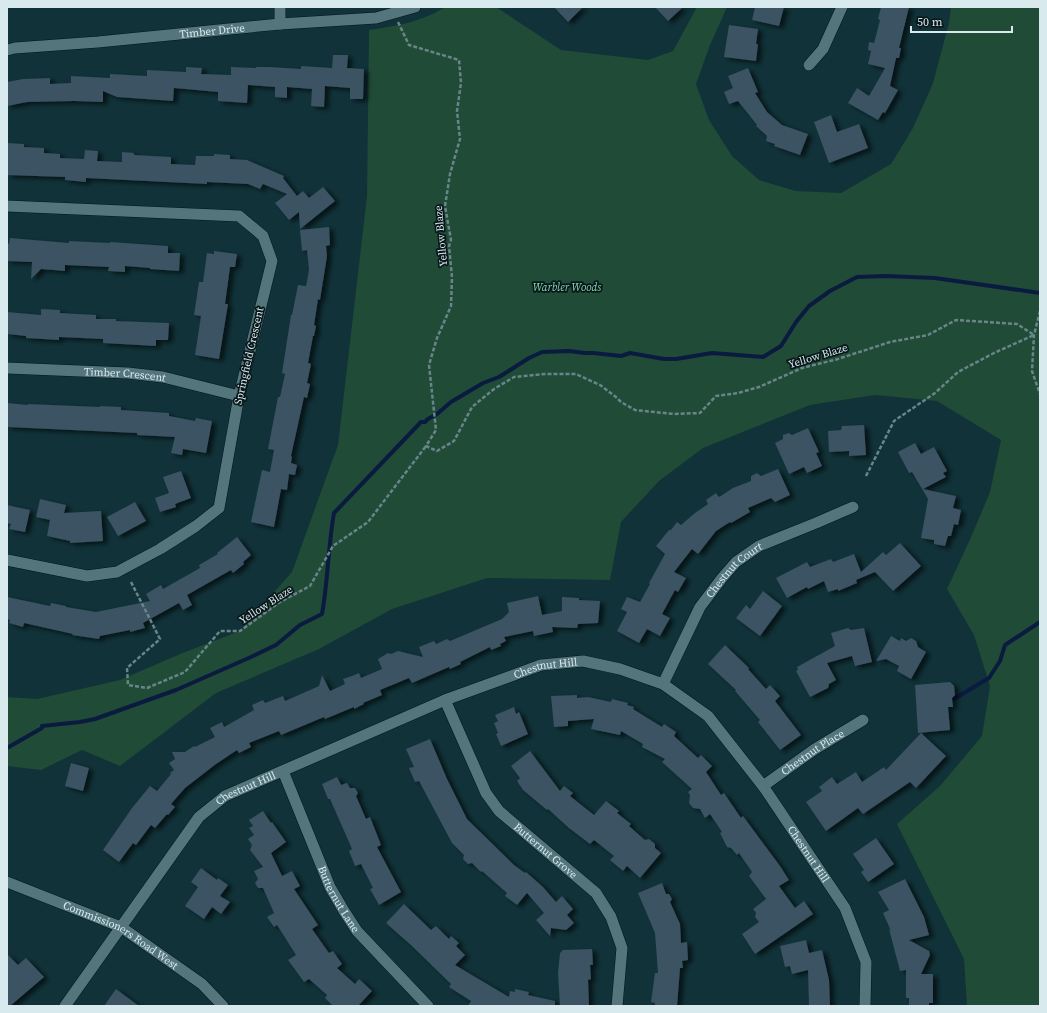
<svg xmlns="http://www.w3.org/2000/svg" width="1047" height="1013" viewBox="0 0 1047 1013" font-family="'Source Serif 4',serif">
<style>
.green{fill:#1f4b37}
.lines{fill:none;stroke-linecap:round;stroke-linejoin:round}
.stream{stroke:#0b1b40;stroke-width:4}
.building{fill:#3a5262;filter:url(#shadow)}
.minor-casing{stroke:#01181d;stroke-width:12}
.secondary-casing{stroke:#01181d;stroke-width:12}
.path{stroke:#6a858a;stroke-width:2.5;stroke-dasharray:4 2;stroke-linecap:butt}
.minor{stroke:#54757c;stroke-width:11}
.secondary{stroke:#54757c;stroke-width:11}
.labels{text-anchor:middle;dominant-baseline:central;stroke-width:3.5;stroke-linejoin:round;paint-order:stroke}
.street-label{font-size:11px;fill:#d8eaee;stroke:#09171a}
.park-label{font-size:11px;font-style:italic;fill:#83d9af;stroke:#09171a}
</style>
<defs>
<filter id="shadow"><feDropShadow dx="4.5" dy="2.5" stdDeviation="2" flood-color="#0009"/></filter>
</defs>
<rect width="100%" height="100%" fill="#103238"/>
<!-- green -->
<path class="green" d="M445 7H496L561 50 648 60 673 51 697 7H727L710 45 696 84 709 120 732 156 759 180 796 191 841 193 891 164 913 128 933 83 949 23 951 7H1040V1006H967L964 959 897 824 940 786 982 736 990 686 974 635 947 589 972 535 990 492 1001 440 937 401 875 395 810 405 703 448 659 481 621 522 610 580 487 578 392 609 319 649 216 693 120 766 82 750 41 770 7 766V697L37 699 120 680 180 654 240 631 292 572 338 445 367 196 369 30C396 26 422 22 445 7Z"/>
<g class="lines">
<!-- stream -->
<path class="stream" d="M952 700 989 678 1000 661 1005 645 1040 622
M7 748 42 728V726L80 722 95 719 176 690 251 657 276 645 300 625 322 614C328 581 328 547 334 513L421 422H425L428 419 437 414 451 402 483 383 499 377 529 358 542 352 569 351 585 353H593L621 356 630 353 664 359H676L712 353 763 357 781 346 796 322 809 306 830 291 857 277 886 276 935 278 1040 293"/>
</g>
<!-- building -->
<path class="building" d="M554 7H583L568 22Z
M655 7H683L668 21Z
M755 7H784L779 26 752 20Z
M881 7H909L899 48H901L899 58H896L890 86 898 90 885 113 883 112 878 120 848 103 857 88 869 96 885 68 868 64 871 51 868 50 869 42 874 43 880 20 878 19Z
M729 25 758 29 756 44H758L756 61 724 57Z
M333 55H348L347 68 364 69 363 99H350V88L325 86 324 107 311 106 312 89 287 87V98L275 97V87L248 85 247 103 218 101V92L174 88 173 101 117 97 103 91V102L74 101 27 102 7 106V82L23 79 50 78V84L71 83V76L110 78V74L147 76V70L186 72V67L202 68 201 74 231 75V67L256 68V67H270L301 69V66L332 68Z
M748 68 758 92 755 93 767 112 782 125 808 134 800 155 774 146 775 144 766 141 767 136 756 126 757 125 738 101 729 104 724 92 733 88 728 76Z
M831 115 837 132 859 124 868 148 829 163 814 122Z
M7 143 24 144V147L44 148V153L60 154V158L84 159 85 150 98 151 97 161 122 162V152L134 153V155L171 157V164L195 165 196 156H214V154L230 155V159L247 160 284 176 283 178 297 196 303 191 309 198 323 187 335 201 300 229 299 212 289 220 275 203 287 194 263 184 260 189 248 184 207 182V184L86 178V182L65 180V177L7 175Z
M329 227 330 245 326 246 327 256 320 300 318 299 314 325 316 326 314 336H313L308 363 311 364 307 383 310 384 307 398 304 397 291 456 292 457 291 463 297 465 295 475 289 474 287 490 281 489 274 527 251 522 262 470 270 472 274 450 268 449 278 397H280L285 374 282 373 291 315H292L298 285 306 286 309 270 307 250 302 251 300 230Z
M10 238 69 243V241L110 243V242L168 246V253H180L179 271 150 269V268L125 266V272L108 271 109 267 65 265V271L41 269 31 279 32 262 7 261V243L9 244Z
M214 251 237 254 235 267H230L225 304H228L219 359 195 355 201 316 194 315 199 282H203L207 253 214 254Z
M41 309 60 310V313L96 315V319H116V321L169 323 168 340H156V346L103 343V339L59 337V340L26 338V336L7 334V312L41 315Z
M7 403 28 405V404L100 407V406L121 407V410L169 413V416L195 421 196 418 212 421 206 453 183 449 182 455 171 453 175 437 137 435V433L7 427Z
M864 425 866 455 849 456V451L829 452 828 431 841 430 842 426Z
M808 428 819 452 816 453 822 466 807 473 804 467 789 474 775 443 783 439V435L789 433 792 435Z
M915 443 921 454 934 447 947 471 943 473 946 477 923 489 956 496 953 508 961 510 958 525 954 524 951 536H948L945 546 934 544V540L921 538 928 499 912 472 909 473 898 452Z
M778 469 790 495 775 502 771 498 748 508 750 512 731 523 730 522 716 531 698 554 692 549 674 572 686 578 678 592 675 590 662 614 670 618 660 636 647 629 639 643 617 631 627 612 621 609 627 597 640 602 650 584 649 583 665 554 656 546 669 530H671L677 522 681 525 695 513 708 504 706 500 716 493 719 497 733 488 751 481V476L757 473 761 476Z
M181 471 191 498 175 504 176 507 160 512 155 498 169 493 163 477Z
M40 499 66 505 64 513 101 511 103 541 70 543V541L47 536 50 520 36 517Z
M135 502 146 521 118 536 107 517Z
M7 505 30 510 25 532 9 529 11 524 7 523Z
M237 537 251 555 243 562 244 564 233 573 231 570 187 595 192 605 183 610 179 603 143 623 145 628 130 632V630L100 636 99 639 72 635 73 634 24 623 23 627 9 623 10 620 7 619V597L50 606 51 603 66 606V607L96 612 150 601 146 594 161 585 163 589 200 568 199 565 218 554 217 553Z
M900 543 921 566 893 591 875 572 856 580 857 583 838 591V589L828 592 824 581 808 589 807 587 787 598 776 578 807 562 810 567 831 559 833 562 854 554 861 572 883 552 886 555Z
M763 591 782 606 760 636 736 618 746 605 750 609Z
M538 596 542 615 562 611V597L579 598V600L600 601 598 623 578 624 577 628 552 627 553 632 534 636 533 631 504 637 506 641 500 644 501 646 491 650 490 647 460 662 461 664 450 669 449 667 412 683 409 678 380 690 382 695 363 703 364 704 354 709V707L325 719 324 717 281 735 279 731 249 743 251 747 239 753 237 750 216 764 185 788 171 804 175 807 168 815 167 814 155 828 151 825 136 845 133 843 119 862 103 850 132 808 150 786 157 791 171 774 170 773 174 770 169 763 175 759 172 752H185L194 746 195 747 215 737 210 728 222 722 224 727 254 710 252 705 263 700 265 703 283 696 285 701 319 686 322 675 330 691 345 684 343 679 352 676 359 673 361 678 382 669 378 659 388 653 391 654 398 651 423 657 419 647 434 641 436 644 447 639 450 641 502 619 509 612 507 603Z
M848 628 851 630 864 628 872 662 855 666 852 656 827 663 836 680 829 684 828 688 810 697 796 671 798 670 797 667 835 646 831 633Z
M891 636 900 641 901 638 906 641 911 638 916 641 918 647 926 652 911 679 897 671 899 666 886 659 876 661Z
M725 645 749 668 748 669 766 689 770 685 780 696 775 701 801 735 780 750 758 722 760 720 735 691 736 690 708 664Z
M950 682 954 686 955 695 952 698 953 707H948L950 730 918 733 915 685Z
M577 695V698L588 697 611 702 612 699 628 703 627 705 634 707 633 709 662 727 664 724 676 732 674 736 698 758 701 755 712 766 706 772 721 795 724 793 741 818 743 816 780 866 789 880 779 886 795 908 804 901 813 914 755 954 742 934 759 922 755 917 756 913 753 909 766 899 749 876 752 872 739 853 737 855 731 848 727 847 720 833 722 832 710 814 705 818 700 809 693 808 689 803 690 795 688 792 692 789 662 762 665 759 642 747 643 744 621 731 620 735 591 729 594 719 568 721V726L554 727 551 696Z
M514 707 516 714 519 712 528 734 501 746 496 734 498 733 494 723 498 721 495 715Z
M921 733 946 756 916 788 910 782 863 814 858 808 826 831 806 802 822 791 819 787 832 777 837 784 856 772 862 782 884 767 886 770Z
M430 739 447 779 467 819 514 865 525 873 526 872 543 887 556 902 562 896 573 909 567 915 574 923 566 930 551 928 550 936 536 920 544 913 527 893 517 905 505 896 507 893 482 871 481 872 472 863 468 864 463 859 464 855 452 843 419 781 415 782 409 768 414 767 406 749Z
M530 751 560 791 564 786 573 793 570 796 594 815 606 801 619 811 617 813 631 824 629 826 645 840 649 839 655 844V848L661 853 640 878 627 866 623 871 610 860 614 856 594 840 590 844 569 828 548 809 547 810 523 790 517 781 520 778 511 766Z
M71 763 89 768 83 791 65 786Z
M337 777 341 785 347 783 350 788H355L358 793 356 796 366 819 370 817 381 845 377 847 401 892 379 905 370 889 373 888 361 864 355 866 349 851 352 849 330 799H328L322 784Z
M263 811 271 823 272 822 286 842 271 853 282 876 292 871 300 886 294 889 318 925 312 929 329 953 333 951 342 964 337 968 355 984 359 979 372 991 358 1006H333L325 998 327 995 309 979 304 982 288 960 296 955 277 925 274 927 267 917 274 913 263 888H258L255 883 258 879 254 871 263 867 250 850 252 845 248 839 254 835 249 828 253 826 249 820Z
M876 838 894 864 868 882 861 872 864 870 853 854Z
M201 868 217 880 218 878 228 885 220 896 230 902 221 914 212 907 204 919 185 906 198 887 191 882Z
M905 879 924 917 929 935 909 940 929 951 930 955 921 974H933V1003H929V1006H909V998H906V970L900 971 889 929 891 931 883 913 889 910 878 892Z
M662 883 666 894H669L672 899 670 902 680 924 681 943 687 942 688 960 682 961 683 968H680L677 1006H655V1003L651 1002 655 973H658L655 933 638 893Z
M404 904 431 930 436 926 449 939 451 936 459 943 456 946 465 955 455 965 509 997 510 991 515 992V989L529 992 528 995 555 1001V1006H468L471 1001 449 987 451 984 412 946 386 923Z
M806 940 809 953 822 950 829 980 830 1006H809L808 970 792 974 790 966 785 967 780 946Z
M592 949 593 965H590L591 979 588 980 589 1006H560L558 973 560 953 563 950Z
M7 954 18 965 26 958 44 977 10 1006H7Z
M116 989 139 1006H104Z"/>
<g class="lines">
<!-- minor casing -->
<g class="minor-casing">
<g id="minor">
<path d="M280 7V24"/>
<path id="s1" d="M7 50 15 48 98 42 280 24 376 18 415 7"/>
<path d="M809 65 823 49 842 7"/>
<path d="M7 206 239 216 263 236 272 261 239 396 219 508 196 526 160 549 117 572 87 576 7 560"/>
<path id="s2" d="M7 368 128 373 163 377 239 396"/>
<path id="s3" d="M663 684 700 607 722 578 736 562 759 546 816 523 853 507"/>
<path id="s4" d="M445 700 486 793 499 811 596 893 611 917 622 948 617 1006"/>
<path id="s5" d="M283 771 330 887 344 911 357 931 428 1006"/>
<path id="s6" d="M763 786 815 749 863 720"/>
<path id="s7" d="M65 1006 199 817 225 796 445 700 541 665 583 661 620 669 663 684 708 716 763 786 845 908 866 962 865 1006"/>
</g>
</g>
<!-- secondary casing -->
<g class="secondary-casing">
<g id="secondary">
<path id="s8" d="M7 882 121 927 202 984 223 1006"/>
</g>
</g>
<!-- path -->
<path class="path" d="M398 22 409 45 459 60 461 83 457 111 460 139 450 174 445 206 451 240 449 246 452 277 451 306 437 338 429 365 436 430 426 446 437 451 454 441 472 407 494 389 514 377 545 374H576L600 385 616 397 621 402 635 410 674 414 700 413 716 396 738 393 759 387 802 368 838 359 890 342 928 335 956 320 1017 324 1034 335
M1040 311 1034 335 1032 371 1040 394
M866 476 894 421 935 393 958 372 994 353 1034 335
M131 582 160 639 127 668 128 685 147 688 185 672 220 631H240L280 602 310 586 333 546 368 522 426 446"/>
<!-- minor -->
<use href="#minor" class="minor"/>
<!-- secondary -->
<use href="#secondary" class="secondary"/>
</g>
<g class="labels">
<!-- street labels -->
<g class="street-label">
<text stroke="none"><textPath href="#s1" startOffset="206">Timber Drive</textPath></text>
<text transform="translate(441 236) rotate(-95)">Yellow Blaze</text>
<text transform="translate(249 356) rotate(-77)">Springfield Crescent</text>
<text transform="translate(818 356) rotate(-17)">Yellow Blaze</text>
<text stroke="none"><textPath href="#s2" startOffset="118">Timber Crescent</textPath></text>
<text stroke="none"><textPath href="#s3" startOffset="136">Chestnut Court</textPath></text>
<text transform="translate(266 605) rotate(-33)">Yellow Blaze</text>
<text stroke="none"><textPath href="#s7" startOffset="611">Chestnut Hill</textPath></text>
<text stroke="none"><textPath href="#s6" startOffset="60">Chestnut Place</textPath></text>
<text stroke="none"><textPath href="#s7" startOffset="287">Chestnut Hill</textPath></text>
<text stroke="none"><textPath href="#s4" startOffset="185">Butternut Grove</textPath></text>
<text stroke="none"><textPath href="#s7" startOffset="959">Chestnut Hill</textPath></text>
<text stroke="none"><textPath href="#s5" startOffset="140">Butternut Lane</textPath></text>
<text stroke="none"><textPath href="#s8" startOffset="126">Commissioners Road West</textPath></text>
</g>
<!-- park labels -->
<g class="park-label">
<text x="567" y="287">Warbler Woods</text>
</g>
</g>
<!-- border -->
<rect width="1047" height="1013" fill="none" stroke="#d8eaee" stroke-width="16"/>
<!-- scale -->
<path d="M911 26v6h101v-6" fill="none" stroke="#d8eaee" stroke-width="2"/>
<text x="917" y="26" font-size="12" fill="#d8eaee" stroke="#09171a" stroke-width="3" paint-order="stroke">50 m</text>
</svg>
